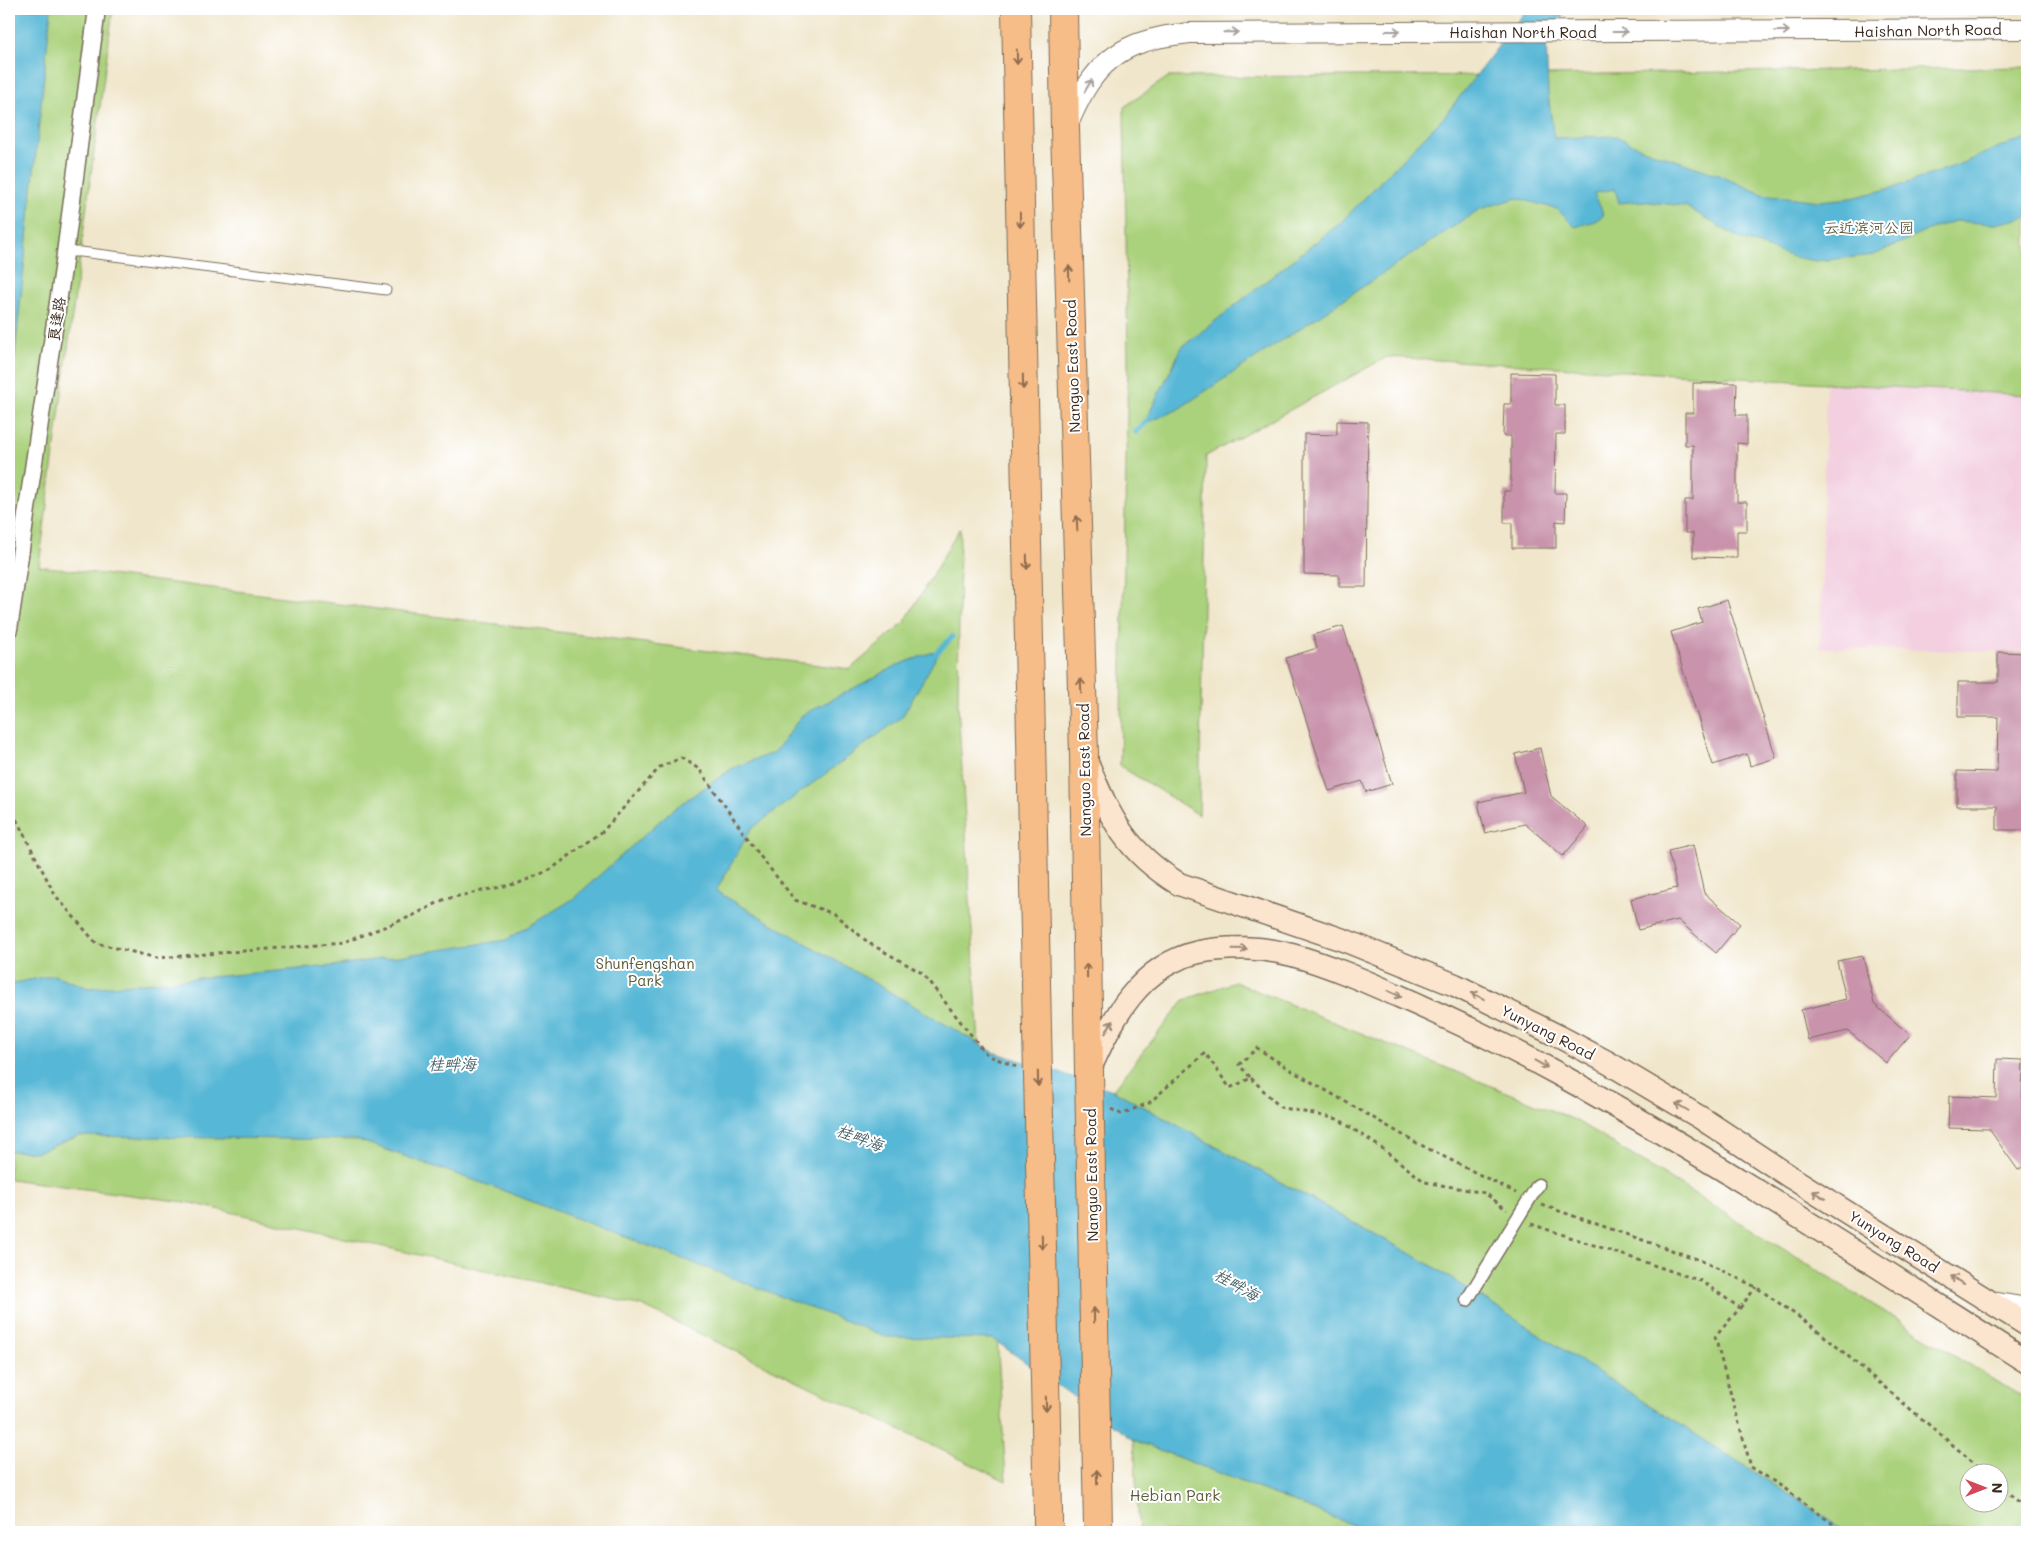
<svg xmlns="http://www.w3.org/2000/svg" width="2036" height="1541" viewBox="0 0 2036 1541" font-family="Mali,'LXGW WenKai TC',sans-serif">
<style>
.built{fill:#f3cfe0}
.green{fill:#aad17b;stroke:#727e4c;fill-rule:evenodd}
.water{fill:#57b7d6;stroke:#49707a}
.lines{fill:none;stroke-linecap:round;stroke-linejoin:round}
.stream{stroke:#57b7d6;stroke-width:5.5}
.building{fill:#c893ab}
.service-casing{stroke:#7a6c5b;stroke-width:11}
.pedestrian-casing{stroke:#7a6c5b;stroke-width:15}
.minor-casing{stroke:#7a6c5b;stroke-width:19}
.tertiary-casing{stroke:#7a6c5b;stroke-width:22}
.secondary-casing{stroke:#7a6c5b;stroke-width:25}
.trunk-casing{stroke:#7a6c5b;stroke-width:30}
.path{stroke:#7a6c5b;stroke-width:3;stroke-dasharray:4 4;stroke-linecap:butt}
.service{stroke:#fff;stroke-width:9}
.pedestrian{stroke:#fff;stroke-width:12}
.minor{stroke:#fff;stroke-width:16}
.tertiary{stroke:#fff;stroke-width:20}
.secondary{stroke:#fce5cf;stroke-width:22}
.trunk{stroke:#f7bd88;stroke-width:28}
.trunk-bridge-casing{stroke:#7a6c5b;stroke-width:30;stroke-linecap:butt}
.trunk-bridge{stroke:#f7bd88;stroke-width:28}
.oneway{stroke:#a79f9a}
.oneway2{stroke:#906c4e}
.oneway3{stroke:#9c8876}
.labels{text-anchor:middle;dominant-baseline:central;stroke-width:4;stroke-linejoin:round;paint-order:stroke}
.street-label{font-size:15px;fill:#3b2a1e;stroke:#fff}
.park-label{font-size:15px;fill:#5c5c3a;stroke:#fff}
.water-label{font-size:16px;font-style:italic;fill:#466268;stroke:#fff}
</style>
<rect width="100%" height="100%" fill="#fff"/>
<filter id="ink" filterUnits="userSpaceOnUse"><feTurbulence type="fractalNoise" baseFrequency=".02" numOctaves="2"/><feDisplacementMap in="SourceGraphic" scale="10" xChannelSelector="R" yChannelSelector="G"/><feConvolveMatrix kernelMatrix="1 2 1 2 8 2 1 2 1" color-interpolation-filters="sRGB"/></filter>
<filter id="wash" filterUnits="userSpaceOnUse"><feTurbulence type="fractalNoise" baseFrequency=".0096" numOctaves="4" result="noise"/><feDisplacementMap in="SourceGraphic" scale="20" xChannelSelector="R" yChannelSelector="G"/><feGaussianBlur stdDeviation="1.12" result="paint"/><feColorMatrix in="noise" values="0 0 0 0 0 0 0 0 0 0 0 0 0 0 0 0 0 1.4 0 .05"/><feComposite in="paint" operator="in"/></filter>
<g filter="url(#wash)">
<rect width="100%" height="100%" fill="#f0e6cb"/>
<!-- built -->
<path class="built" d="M1826 383 2027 395V652L1820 648Z"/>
<!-- green -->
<path class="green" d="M9 9H113L39 566 850 669 904 623 960 528 958 705 1006 1481 642 1306 191 1203 9 1179Z
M2027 67V395L1387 357 1206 456 1199 815 1120 766 1128 362 1124 107 1168 77 1543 75Z
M1235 982 1575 1120 2027 1400V1532H1828L1429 1264 1113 1090 1184 1000ZM1968 1474H1998V1504H1968Z
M1134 1440 1371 1532H1139Z"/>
<!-- water -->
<path class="water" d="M11 9H51L15 353 9 385V28Z
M1527 9H1567L1546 38 1548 94 1554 138 1616 136 1643 149 1716 174 1762 194 1819 201 1852 198 1896 187 1960 164 1999 147 2027 139V217L1995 224 1956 221 1935 227 1874 255 1816 261 1793 257 1739 238 1685 206 1641 201 1619 203 1615 189 1594 193 1604 215 1595 221 1575 227 1557 209 1517 198 1480 209 1177 410 1144 424 1182 347 1339 224 1444 117Z
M941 649 902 717 751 829 716 891 993 1052 1113 1090 1429 1264 1848 1532H1371L1134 1440 993 1339 887 1337 499 1189 358 1140 79 1136 37 1152 9 1151V984L54 975 88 988 333 966 506 940 573 899 672 810 733 768 775 752 802 715 898 665Z"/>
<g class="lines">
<!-- stream -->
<path class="stream" d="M1136 432 1149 419
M936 653 952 637"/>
</g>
<g id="blocks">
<!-- building -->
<path class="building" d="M1511 373 1555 374V405H1565V434H1556L1555 493H1566L1565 522 1556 521V548H1512V523H1504V491H1511V436H1503L1504 404H1511Z
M1693 383H1737L1736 415H1747V444L1737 443V502H1747V531H1737V558L1693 557V533H1685V500H1693V445H1685V413H1693Z
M1337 421 1368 422 1366 587H1339V575L1304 574V434L1337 435Z
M1727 600 1776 758 1750 766 1747 754 1713 765 1671 632 1702 622 1698 609Z
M1343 626 1392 784 1366 792 1362 781 1329 791 1286 658 1317 648 1313 635Z
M1998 652 2027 653V830H1997V806H1957V771L1997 772 1998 717H1958V682H1998Z
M1540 748 1551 796 1588 827 1563 856 1525 824 1485 833 1478 802 1524 792 1515 754Z
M1693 845 1704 893 1740 924 1716 953 1678 920 1638 930 1631 899 1677 888 1668 851Z
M1863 956 1874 1004 1910 1035 1886 1063 1848 1031 1808 1040 1801 1010 1846 999 1837 961Z
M1997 1059 2023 1060 2022 1110 2027 1118V1164L2018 1170 1989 1129 1948 1128 1949 1096 1996 1098Z"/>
</g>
</g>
<g filter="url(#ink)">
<use href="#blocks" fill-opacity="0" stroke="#7a6c5b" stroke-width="1"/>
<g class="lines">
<!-- service casing -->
<g class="service-casing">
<path id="service" d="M66 252H81L386 290"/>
</g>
<!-- pedestrian casing -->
<g class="pedestrian-casing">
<path id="pedestrian" d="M1467 1300 1538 1185"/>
</g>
<!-- minor casing -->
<g class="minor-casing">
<path id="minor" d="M9 629 63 269 97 9"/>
</g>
<!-- tertiary casing -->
<g class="tertiary-casing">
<path id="tertiary" d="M1066 128C1073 113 1080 96 1089 83 1114 46 1148 37 1190 33L2027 29
M1992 1302 2027 1308"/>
</g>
<!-- secondary casing -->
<g class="secondary-casing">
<path id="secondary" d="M1087 763C1111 819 1125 851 1179 884L1346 941 1455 985 1558 1036 1607 1062 1701 1118 1792 1178 2027 1325
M1090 1069C1112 1018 1140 965 1199 952 1228 946 1263 947 1292 955 1329 965 1365 981 1401 997 1455 1021 1508 1046 1560 1075 1720 1163 1873 1264 2027 1362"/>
</g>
<!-- trunk casing -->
<g class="trunk-casing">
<path id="trunk" d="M1016 9 1037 1030
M1063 9 1065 130 1084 754 1089 1072
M1048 1532V1512"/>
</g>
<!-- path -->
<path class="path" d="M9 805 55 895 96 943 157 958 343 943 412 916 445 899 519 883 550 870 603 831 660 767 681 758 699 769 760 856 795 900 834 914 869 943 922 973 987 1055 1017 1067
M1251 1078 1280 1107 1338 1119 1383 1149 1425 1182 1485 1193 1507 1210
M1111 1109 1121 1114 1149 1103 1205 1053 1230 1088 1251 1078 1239 1065 1257 1048 1289 1069 1415 1142 1516 1193
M1542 1205 1700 1260 1756 1287 1816 1329 1987 1474
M1531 1224 1701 1281 1740 1308 1715 1337 1751 1467 1784 1488 1844 1532
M1740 1308 1756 1287
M1998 1484 2027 1509"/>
<!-- service -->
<use href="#service" class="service"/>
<!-- pedestrian -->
<use href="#pedestrian" class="pedestrian"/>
<!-- minor -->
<use href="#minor" class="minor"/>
<!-- tertiary -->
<use href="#tertiary" class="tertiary"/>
<!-- secondary -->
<use href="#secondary" class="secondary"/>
<!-- trunk -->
<use href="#trunk" class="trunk"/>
<!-- trunk-bridge casing -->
<g class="trunk-bridge-casing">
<path id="trunk-bridge" d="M1037 1030 1048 1512
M1089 1072 1098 1526"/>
</g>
<!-- trunk-bridge -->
<use href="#trunk-bridge" class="trunk-bridge"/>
</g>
<!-- one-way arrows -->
<defs><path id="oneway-shaft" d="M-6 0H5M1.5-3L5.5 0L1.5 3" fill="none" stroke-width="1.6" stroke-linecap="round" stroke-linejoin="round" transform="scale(1.25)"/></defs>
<g class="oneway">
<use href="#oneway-shaft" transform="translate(1393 31)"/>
<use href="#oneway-shaft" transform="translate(1782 31)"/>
<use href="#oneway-shaft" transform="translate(1231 32) rotate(-1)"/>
<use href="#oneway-shaft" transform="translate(1620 32)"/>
<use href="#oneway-shaft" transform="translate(1088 86) rotate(-60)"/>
</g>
<g class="oneway2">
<use href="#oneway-shaft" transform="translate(1017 57) rotate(89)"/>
<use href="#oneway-shaft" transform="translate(1020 220) rotate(89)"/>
<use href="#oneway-shaft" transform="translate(1069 273) rotate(-92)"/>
<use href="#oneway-shaft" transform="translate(1023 382) rotate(89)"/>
<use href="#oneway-shaft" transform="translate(1077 523) rotate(-92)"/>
<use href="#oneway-shaft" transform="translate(1027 562) rotate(89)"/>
<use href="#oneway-shaft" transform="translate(1081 686) rotate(-92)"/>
<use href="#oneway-shaft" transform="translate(1087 971) rotate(-91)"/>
<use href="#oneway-shaft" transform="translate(1038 1079) rotate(89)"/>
<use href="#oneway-shaft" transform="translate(1042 1242) rotate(89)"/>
<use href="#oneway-shaft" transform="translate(1094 1315) rotate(-91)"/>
<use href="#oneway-shaft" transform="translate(1046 1404) rotate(89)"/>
<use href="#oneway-shaft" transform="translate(1097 1477) rotate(-91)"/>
</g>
<g class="oneway3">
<use href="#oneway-shaft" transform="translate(1240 949) rotate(1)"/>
<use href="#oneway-shaft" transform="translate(1395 994) rotate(24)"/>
<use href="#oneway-shaft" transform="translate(1478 996) rotate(-154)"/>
<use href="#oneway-shaft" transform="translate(1109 1027) rotate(-60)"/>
<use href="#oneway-shaft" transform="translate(1541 1064) rotate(29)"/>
<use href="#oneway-shaft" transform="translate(1682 1107) rotate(-150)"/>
<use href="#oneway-shaft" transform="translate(1819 1195) rotate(-148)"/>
<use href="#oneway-shaft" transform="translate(1957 1280) rotate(-147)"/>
</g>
</g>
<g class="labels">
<!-- street labels -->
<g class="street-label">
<text transform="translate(1928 30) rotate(-1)">Haishan North Road</text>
<text x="1523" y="32">Haishan North Road</text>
<text transform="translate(56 319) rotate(-81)">良逢路</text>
<text transform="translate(1072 366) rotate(-92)">Nanguo East Road</text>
<text transform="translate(1084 770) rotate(-91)">Nanguo East Road</text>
<text transform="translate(1548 1032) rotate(27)">Yunyang Road</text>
<text transform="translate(1091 1175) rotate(-91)">Nanguo East Road</text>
<text transform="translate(1894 1241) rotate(32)">Yunyang Road</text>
</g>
<!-- park labels -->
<g class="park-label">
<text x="1869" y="227">云近滨河公园</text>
<text x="645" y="963">Shunfengshan<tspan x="645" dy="17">Park</tspan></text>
<text x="1175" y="1495">Hebian Park</text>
</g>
<!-- water labels -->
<g class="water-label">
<text x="452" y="1063">桂畔海</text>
<text transform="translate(860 1137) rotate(21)">桂畔海</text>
<text transform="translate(1237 1284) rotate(30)">桂畔海</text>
</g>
</g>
<!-- margin -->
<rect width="2036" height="1541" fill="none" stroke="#fff" stroke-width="30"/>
<!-- north arrow -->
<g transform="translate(1984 1488) rotate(90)"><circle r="24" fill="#ffffff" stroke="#b1aaa5"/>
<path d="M0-4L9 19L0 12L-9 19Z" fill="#d1495b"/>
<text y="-8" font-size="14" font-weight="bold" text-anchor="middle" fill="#3b2a1e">N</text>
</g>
</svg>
